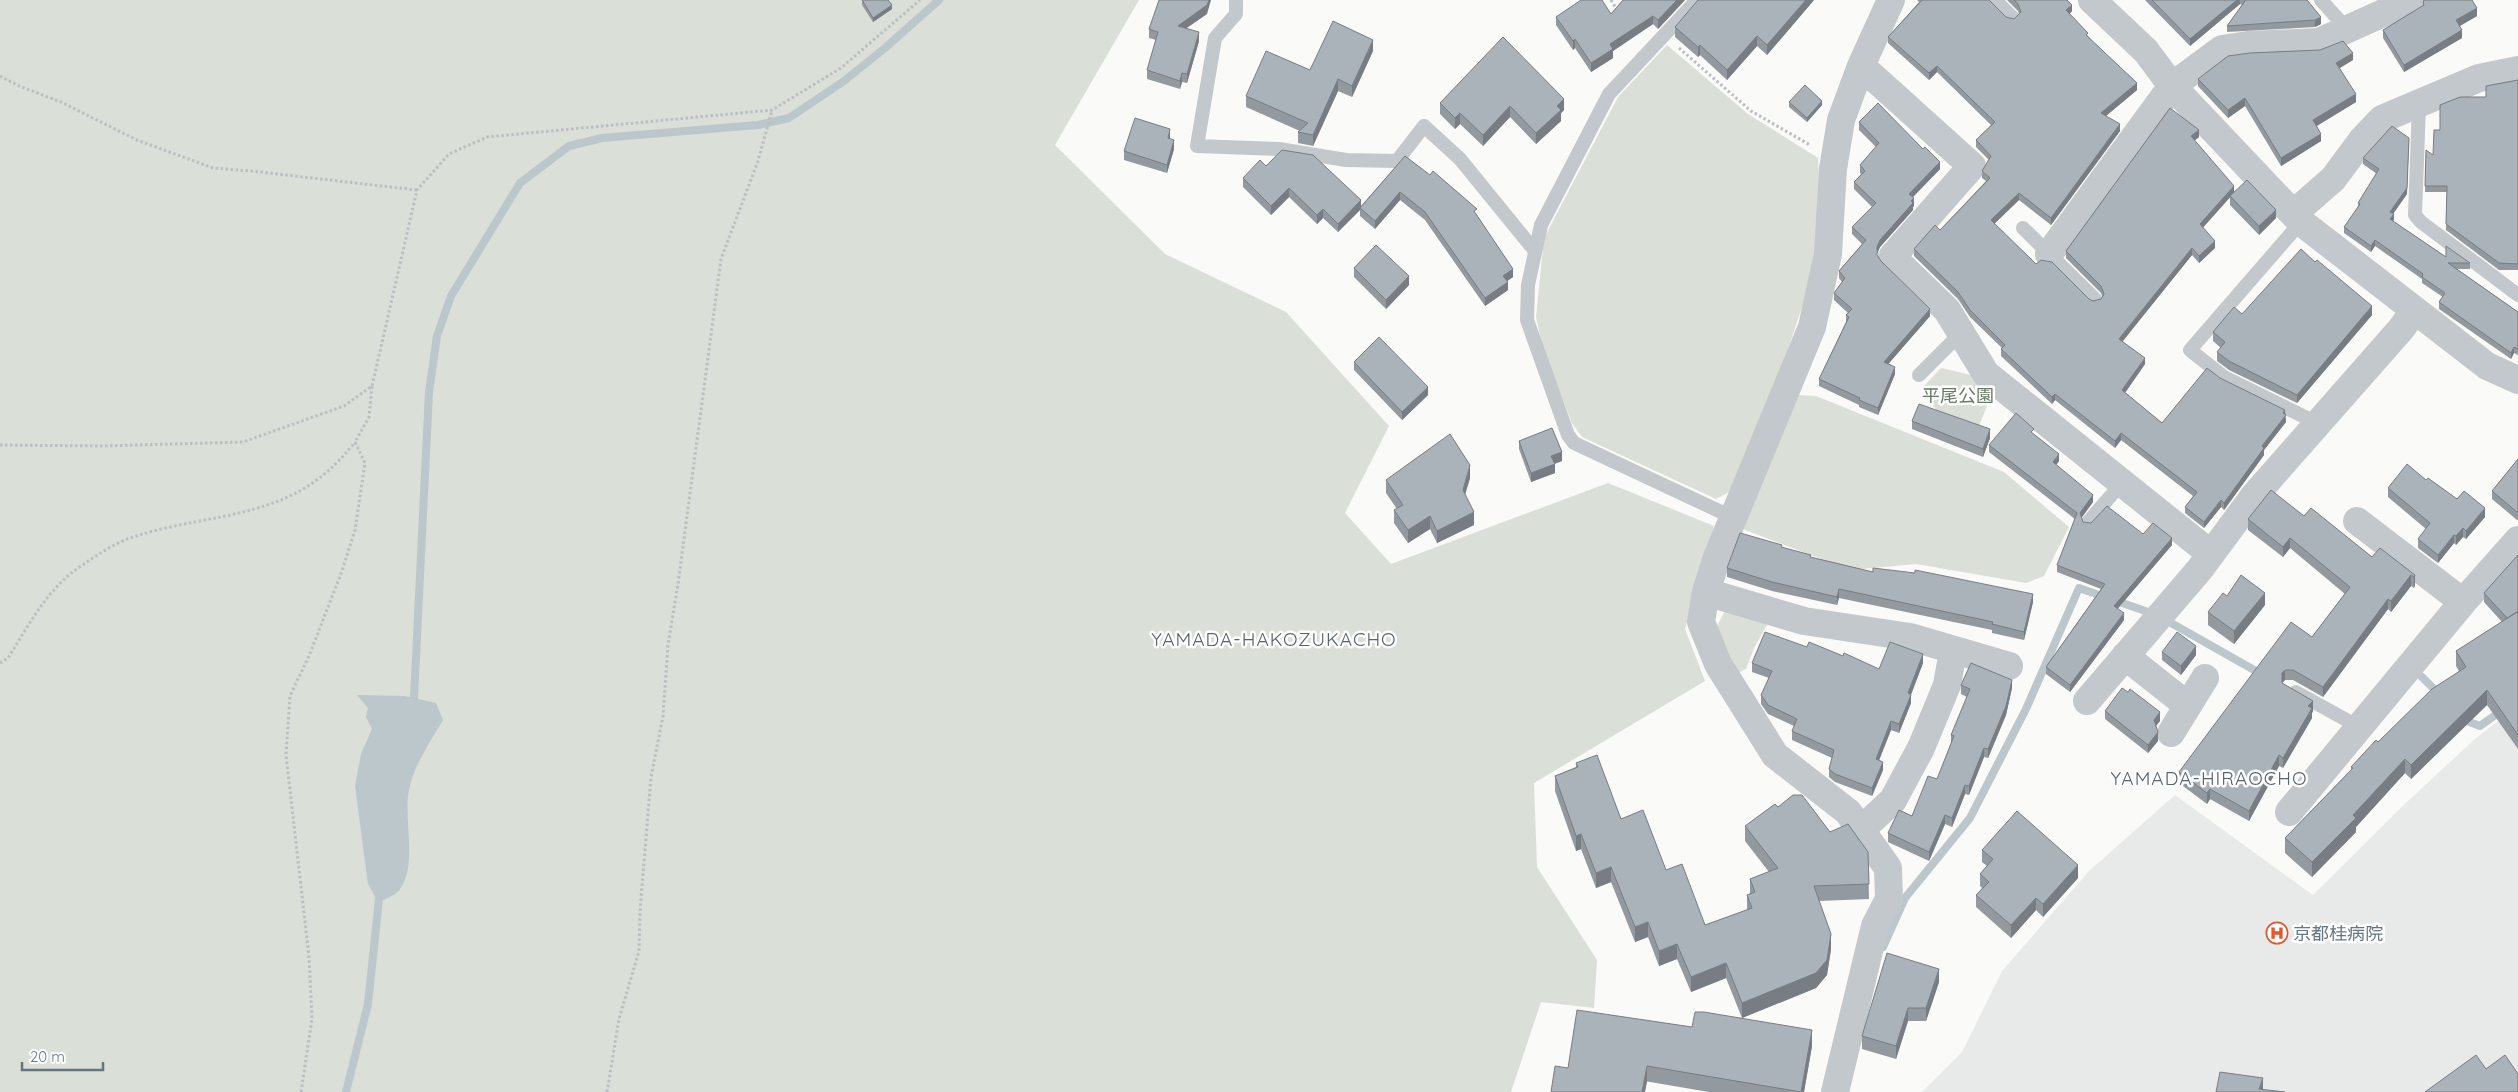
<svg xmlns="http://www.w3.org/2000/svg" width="2518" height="1092" viewBox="0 0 2518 1092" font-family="Quicksand,'Noto Sans JP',sans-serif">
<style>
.built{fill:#e8e9e9}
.green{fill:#dadfd7}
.water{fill:#bbc7cb}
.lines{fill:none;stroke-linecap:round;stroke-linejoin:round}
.stream{stroke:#bbc7cb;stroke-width:8}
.path{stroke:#bbbfc2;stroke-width:3;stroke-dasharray:2.5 2.5;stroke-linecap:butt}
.lane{stroke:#c3c8cc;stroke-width:14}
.street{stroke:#c3c8cc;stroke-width:28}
.wall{fill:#929a9f}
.shaded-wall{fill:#777d82}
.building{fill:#aab3b9;stroke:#777d82}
.labels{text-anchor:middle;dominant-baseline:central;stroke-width:5;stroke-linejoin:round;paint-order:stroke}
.park-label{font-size:18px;fill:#687a64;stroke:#fff}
.poi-label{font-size:18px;fill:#657683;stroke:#fff;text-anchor:start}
.neighbourhood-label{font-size:19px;letter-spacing:1px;fill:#57646e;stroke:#fff}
</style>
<rect width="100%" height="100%" fill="#fafaf8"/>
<!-- built -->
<path class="built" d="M2518 706V1092H1922L1962 1052 2002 971 2089 871 2175 795 2313 895 2409 800 2476 738Z"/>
<!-- green -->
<path class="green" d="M0 0H1139L1055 145 1165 254 1286 312 1389 426 1345 513 1391 564 1608 483 1714 526 1685 629 1705 681 1534 783 1537 867 1597 960 1594 1008 1541 1002 1511 1092H0Z
M1667 45 1748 114 1818 158 1821 222 1805 298 1778 379 1731 491 1716 499 1582 437 1572 423 1543 349 1536 317 1544 238 1618 97Z
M1941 368 1971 375 1992 393 1979 426 1938 413 1922 388Z
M1797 395 1816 396 2004 472 2069 527 2044 576 2026 583 1916 564 1850 570 1740 528Z
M1726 609 1768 623 1754 648 1746 669 1736 674 1717 626Z"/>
<!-- water -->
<path class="water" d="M357 695 405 696 436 703 443 720C430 742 414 765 409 790 403 818 418 864 400 889 397 894 389 897 384 900L376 898 368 884 355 786 361 754 372 729 366 717 368 708Z"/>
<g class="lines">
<!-- stream -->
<path class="stream" d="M2164 619 2263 675
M2422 677 2440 695
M414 698 429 392 437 336 451 296 520 183 569 146 602 138 758 125 789 118 844 81 885 48 939 0
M2463 717 2467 721 2480 726 2501 711
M1883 947 1905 898 1970 818 2026 709 2079 588 2154 614
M346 1092 368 1004 379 899"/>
<!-- path -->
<path class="path" d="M1611 0 1617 10
M1679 48 1751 111 1810 145
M0 76 19 86 61 102 137 140 213 168 251 171 417 190
M0 445 103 446 243 442 344 406 372 386 417 190 449 154 487 137 772 110 841 68 920 0
M0 663 8 658C27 628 45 593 74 571 91 559 111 545 130 538 217 509 292 524 355 442
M301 1092 312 1019 309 957 286 755 290 696 309 656 342 571 355 530 365 463 355 442 369 417 372 386
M607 1092 619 1019 639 951 640 911 651 777 663 716 668 645 678 584 721 259 758 161 772 110"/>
<!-- lane -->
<path class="lane" d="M1236 0V14L1215 38 1197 146 1279 149 1346 160 1397 161 1424 126 1460 159 1535 251
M1697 0 1609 94 1541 225 1528 285 1527 320 1568 435 1574 443 1734 518
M1995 0 2012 17
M2321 0 2348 30
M2419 105 2415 215 2421 222 2518 295
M2301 222 2190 350 2224 377 2319 424
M2023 228 2095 299
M1919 375 1961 333
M2088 522 2122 483
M2296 692 2359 727"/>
<!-- street -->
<path class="street" d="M2092 0 2146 51 2172 86 2301 222 2487 366 2518 380
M1861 66 1972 166 1892 257 1947 310 1986 374 2211 554
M2294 213 2333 179 2362 140 2382 119 2479 78 2518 70
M2049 254 2172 86 2222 49 2248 45 2319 42 2412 0
M2357 521 2463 602
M1706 592 1804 621 1910 637 2009 666
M2125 656 2187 705
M2087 701 2200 569 2254 496 2401 329 2414 311
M2171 733 2205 678
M2289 812 2463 602 2518 540
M1861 830 1893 800 1921 748 1947 685 1953 651
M1835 1092 1875 926 1889 899 1888 868 1848 812 1775 755 1718 664 1701 622 1706 592 1717 557 1812 327 1828 254 1833 169 1841 120 1861 66 1891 0"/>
</g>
<!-- wall -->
<path class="wall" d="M862 0 892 9 873 22 862 5Z
M1623 0H1685L1658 29 1653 24 1613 51V58L1591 72 1575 48 1573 50 1556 25V17L1611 14Z
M1814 0 1767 55 1757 46 1727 80 1700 55 1698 57 1675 37V27Z
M1917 0H1989L2006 17 2014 19 2019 14 2018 11 2007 0H2067L2072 11 2070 14 2088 36 2137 90 2106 116 2120 131 2051 225 2019 200 1994 224 2036 264 2089 299 2093 301 2101 299 2102 296 2101 293 2066 258V251L2170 108 2199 137 2194 141 2234 193 2276 218 2259 235 2230 205V196L2203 227 2215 248 2199 263 2192 255 2122 341 2145 364 2125 393 2162 423 2220 378 2285 415 2286 422 2264 450V455L2224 510 2221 507 2204 528 2185 513V507L2193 496 2121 440 2115 448 2055 400 2052 404 2001 356V349L2002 348 1970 317 1958 299 1914 256V249L1940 230 1986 181 1982 178V171L1989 160 1976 147V140L1991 125 1937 72 1929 80 1888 43V37L1919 2Z
M2145 0H2307L2321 24 2315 27 2227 32V26L2242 5 2240 4 2190 46Z
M2423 3 2477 16 2460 26 2462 38 2404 72 2383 38V30L2423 6Z
M1207 14 1186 28 1199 41 1187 83 1182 82 1180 89 1147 79V70L1156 40 1149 38V29Z
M1373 51 1352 97 1338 91 1313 146 1298 143V132L1300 131 1246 107V96L1310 70Z
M2353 60 2340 68 2356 102 2317 126 2321 141 2281 166 2245 106 2228 118 2198 86V79Z
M2518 80V270H2499L2446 230 2447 192H2425L2426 150 2433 155 2440 130 2486 97Z
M1789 102 1822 105 1807 122 1789 107Z
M1440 103 1564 110 1561 113V121L1536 144 1510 117 1483 146 1460 124 1455 129 1440 114Z
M1859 122 1940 169 1913 197 1914 206 1913 207V210L1880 247 1877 253V255L1881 261 1930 316 1888 364 1895 374 1878 415 1859 407V405L1819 386V379L1846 322V315L1848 313 1834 300V293L1842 282 1839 278V271L1862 244 1852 234V227L1872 207 1854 189V182L1861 174 1860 173V165L1876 147 1859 130Z
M2392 126 2407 194 2393 214V221L2446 257 2470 263V269H2457L2518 312V355L2514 353 2511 359 2439 309V302L2443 297 2422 283V279L2375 246 2371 252 2344 233V227L2358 208V203L2377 174 2363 164V158Z
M1170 138V139L1174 149 1167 173 1124 160V151Z
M1405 156 1477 215 1513 277 1507 281 1508 290 1485 306 1425 220 1400 200 1375 229 1360 216V210L1338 232 1323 218 1317 224 1289 197 1271 215 1243 187V178L1266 166 1361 206Z
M1354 268 1409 285 1386 309 1354 277Z
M2242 314 2372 315 2297 403 2229 370 2217 361V352L2221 348 2213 341V332Z
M1354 362 1428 395 1402 420 1354 370Z
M1912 421 1990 438 1983 457 1912 429Z
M2034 435 2059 461 2056 465 2093 502 2081 518 2083 522 2143 534 2172 545 2118 608 2124 620 2070 692 2046 674V667L2101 589 2057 572V565L2075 519 1989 452V445Z
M1519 441 1562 461 1554 464 1555 473 1531 482 1519 449Z
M2518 459V520H2517L2492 499V491Z
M1470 478 1465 494 1474 525 1437 543 1430 529 1408 543 1394 523V510L1397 509 1386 493V480Z
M2426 480 2485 517 2466 539 2463 537 2456 545 2454 543 2438 563 2418 548V539L2426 529 2388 497V488Z
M2304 516 2372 557 2415 575V585L2414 588 2411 586 2391 612 2388 609 2323 697 2293 680H2285L2282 683 2313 711 2312 713V718L2283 768 2279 766 2249 821 2210 799 2207 804 2179 783V772L2312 637 2345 594 2290 548 2283 557 2248 530V519Z
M1782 547 1811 557 1873 572 2033 602 2024 640 1992 633V630L1839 598 1837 605 1772 591 1727 577V568Z
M2518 555V749L2487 705 2411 779 2405 773 2356 827V832L2312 877 2285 853V838L2351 770V767L2459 671 2456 666V651L2502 622 2484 602V593Z
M2227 596 2265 605 2234 644 2208 625V612Z
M1807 647 1843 656 1879 669 1923 663 1911 695V703L1899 733 1891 730 1879 760 1883 770 1872 796 1835 782 1829 777V769L1832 758 1792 740V731L1794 726 1768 714 1761 704V695L1769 678 1752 672V663Z
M2162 652 2196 655 2181 675 2162 660Z
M1961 685 2012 688 2006 715 1988 758 1984 757 1969 795 1965 794 1952 827 1945 824 1929 861 1888 842V833L1912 816 1937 779 1951 743V735L1967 697 1961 694Z
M2105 711 2160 721 2156 726 2158 741 2148 753 2105 719Z
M1576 763 1621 819 1666 870 1705 925 1747 910V895L1750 894V879L1769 872 1745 841V826L1778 807 1830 832 1868 852 1869 899 1819 901 1831 949 1827 975 1816 988 1742 1018 1726 978 1691 992 1677 959 1659 966 1648 937 1635 942 1611 882 1596 888 1581 849 1576 851 1555 791V776L1576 767Z
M1982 850 2078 878 2043 917 2036 910 2011 938 1976 907V895L1982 888 1980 886V874L1987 866 1982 862Z
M1939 982 1926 1021H1908L1896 1059 1862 1049V1036Z
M1812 1046 1804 1092H1709L1568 1068Z"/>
<!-- shaded-wall -->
<path class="shaded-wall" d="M1209 0H1211L1207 14 1178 34V26Z
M1677 0H1685L1658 29V20Z
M1806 0H1814L1767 55V45Z
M2237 0H2240V4L2190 46V39Z
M892 5V9L873 22V18Z
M2072 5V11L2066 17V10Z
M2477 8V16L2456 28V20Z
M1653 16V24L1613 51V58L1591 72V63L1610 44Z
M2321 17V24L2315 27V20Z
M2462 30V38L2404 72V65Z
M1199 32V41L1187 83V74Z
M1757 36V46L1727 80V70Z
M1575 39V48L1573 50V41Z
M1373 40V51L1352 97V86Z
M1700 45V55L1698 57V47Z
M2353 53V60L2336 70V63Z
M1937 66V72L1929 80V73Z
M1182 73V82L1180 89V81Z
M1338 79V91L1313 146V135Z
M2137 83V90L2101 120V113Z
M2356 94V102L2313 128V120Z
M2245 98V106L2228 118V110Z
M1564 99V110L1561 113V121L1536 144V133L1557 106Z
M1822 101V105L1807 122V118Z
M1510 106V117L1483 146V135Z
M1460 113V124L1455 129V118Z
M2120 124V131L2051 225V218Z
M1170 129V138L1168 147V138Z
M2199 130V137L2191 143V136Z
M2321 134V141L2281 166V158Z
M2409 138 2407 194 2390 218V212Z
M1174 140V149L1167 173V165Z
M1940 162V169L1909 201V194Z
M2234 186V193L2200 231V224Z
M1289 188V197L1271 215V206Z
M1400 192V200L1375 229V221Z
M2019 193V200L1991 227V220Z
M1914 198V206L1913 207V210L1880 247 1877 254V247L1880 240Z
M1361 200V209L1360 208V210L1338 232V224Z
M1323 209V218L1317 224V215Z
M2276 210V218L2259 235V226Z
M2394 214V220L2390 225V219Z
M2375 240V246L2371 252V246Z
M2215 241V248L2199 263V256Z
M2192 248V255L2119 346V339Z
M1513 269V277L1503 284V276Z
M1409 276V285L1386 309V300Z
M1508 282V290L1485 306V298Z
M2372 306V315L2297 403V395Z
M1930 309V316L1884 369V362Z
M2514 347V353L2511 359V353Z
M2145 358V364L2122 397V390Z
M1895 367V374L1878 415V408Z
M1428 387V395L1402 420V412Z
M2055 394V400L2052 404V397Z
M2285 410 2286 422 2264 450V455L2224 510V503Z
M1990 429V438L1983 457V449Z
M2121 433V440L2115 448V441Z
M1562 452V461L1551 465V456Z
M2059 454V461L2053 469V462Z
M1555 464V473L1531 482V473Z
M1470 465V478L1463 502V490Z
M2093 495V502L2080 520V513Z
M2221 500V507L2204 528V522Z
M2485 508V517L2466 539V531Z
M1474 512V525L1437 543V531Z
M1430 516V529L1408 543V530Z
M2463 528V537L2456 545V536Z
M2454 535V543L2438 563V555Z
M2172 538V545L2114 613V606Z
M2290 538V548L2283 557V547Z
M2411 575V586L2391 612V601Z
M2415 575V585L2414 588V577Z
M1839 589V598L1837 605V597Z
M2265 593V605L2234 644V631Z
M2033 594V602L2024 640V632Z
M2388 599V609L2323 697V687Z
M2124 613V620L2070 692V685Z
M2196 646V655L2181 675V666Z
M1923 654V663L1908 702V693Z
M2285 670V680L2282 683V673Z
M2012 680V688L2006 715 1988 758V749Z
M2487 690V705L2411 779V765Z
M1911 695V703L1899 733V724Z
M2313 701V711L2312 713V718L2283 768V758L2308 706Z
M2160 712V721L2154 728V720Z
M1891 721V730L1876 768V759Z
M2158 732V741L2148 753V745Z
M1984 748V757L1969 795V786Z
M2279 755V766L2249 821V811Z
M2405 759V773L2356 827V832L2312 877V862L2353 815Z
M1883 762V770L1872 796V788Z
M1965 785V794L1952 827V818Z
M2210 789V799L2207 804V793Z
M1945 815V824L1929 861V852Z
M1581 834V849L1576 851V836Z
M2078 865V878L2043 917V904Z
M1611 867V882L1596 888V873Z
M2036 898V910L2011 938V925Z
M1648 922V937L1635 942V927Z
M1831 934V949L1827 975 1816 988 1742 1018V1003Z
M1677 944V959L1659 966V951Z
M1726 963V978L1691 992V977Z
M1939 969V982L1926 1021V1008Z
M1908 1008V1021L1896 1059V1046Z
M1812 1030V1046L1804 1092H1801Z
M1647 1066V1082L1645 1092H1642Z
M2263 1078V1092L2259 1089Z"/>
<!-- building -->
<path class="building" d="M862 0H888L892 5 873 18Z
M1159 0H1209L1207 5 1178 26 1199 32 1187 74 1182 73 1180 81 1147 70 1158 32 1149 29Z
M1581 0H1602L1611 14 1623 0H1677L1658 20 1653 16 1610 44 1613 49 1591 63 1575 39 1573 41 1556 17Z
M1698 0H1806L1767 45 1757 36 1727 70 1700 45 1698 47 1675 27Z
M1922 0H1989L2006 17 2014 19 2021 12 2018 4 2014 0H2067L2072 5 2066 10 2088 33 2086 35 2137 83 2101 113 2120 124 2051 218 2019 193 1991 220 2036 264 2041 260 2052 262 2089 299 2093 301 2101 299 2104 294 2101 286 2066 251 2170 108 2199 130 2191 136 2234 186 2200 224 2215 241 2199 256 2192 248 2119 339 2145 358 2122 390 2162 423 2207 368 2220 378 2285 410 2283 413 2286 415 2262 446 2264 448 2224 503 2221 500 2204 522 2185 507 2197 492 2121 433 2115 441 2055 394 2052 397 2001 349 2005 345 1970 310 1958 292 1914 249 1935 225 1940 230 1990 178 1982 171 1991 156 1976 140 1995 122 1937 66 1929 73 1888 37Z
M2152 0H2237L2190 39Z
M2244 0H2307L2321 17 2315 20 2227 26 2245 1Z
M2424 0H2472L2477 8 2456 20 2462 30 2404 65 2383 30 2424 5 2423 3Z
M1333 21 1373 40 1352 86 1338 79 1313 135 1298 132 1308 123 1246 96 1266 51 1310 70Z
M1503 37 1564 99 1557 106 1561 110 1536 133 1510 106 1483 135 1460 113 1455 118 1440 103Z
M2343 41 2353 53 2336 63 2356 94 2313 120 2321 134 2281 158 2245 98 2228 110 2198 79 2228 56 2250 53 2320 50Z
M2518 80V264L2499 263 2446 224 2447 186H2425L2426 150 2433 155 2434 130H2440V105L2460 97H2486V86Z
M1805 85 1822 101 1807 118 1789 102Z
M1878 103 1923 149 1925 147 1940 162 1909 194 1914 198 1911 201 1913 203 1880 240 1877 247V255L1881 261 1930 309 1884 362 1895 367 1878 408 1859 400 1860 398 1819 379 1849 317 1846 315 1852 309 1834 293 1845 278 1839 271 1866 240 1852 227 1876 203 1854 182 1865 171 1860 165 1879 143 1859 122Z
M1135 118 1170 129 1168 138 1174 140 1167 165 1124 151Z
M2392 126 2409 138 2407 188 2390 212 2394 214 2390 219 2446 257V246L2470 263H2448L2518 312V349L2514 347 2511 353 2439 302 2445 293 2422 277 2423 274 2375 240 2371 246 2344 227 2360 204 2358 203 2379 169 2363 158Z
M1282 150 1313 155 1361 200 1338 224 1323 209 1317 215 1289 188 1271 206 1243 178 1260 160 1266 166Z
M1405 156 1430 175 1433 171 1477 209 1474 211 1513 269 1503 276 1508 282 1485 298 1425 212 1400 192 1375 221 1360 208Z
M2247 180 2276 210 2259 226 2230 196Z
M1376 245 1409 276 1386 300 1354 268Z
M2301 249 2315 262 2317 260 2372 306 2297 395 2229 361 2217 352 2225 342 2213 332 2234 307 2242 314Z
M1379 337 1428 387 1402 412 1354 362Z
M1919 404 1990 429 1983 449 1912 421Z
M2016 413 2034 429 2031 432 2059 454 2053 462 2093 495 2080 513 2083 522 2091 523 2107 506 2143 534 2153 523 2172 538 2114 606 2124 613 2070 685 2046 667 2105 584 2057 565 2077 513 1989 445Z
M1552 428 1562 452 1551 456 1555 464 1531 473 1519 441Z
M1450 434 1470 465 1463 490 1474 512 1437 531 1430 516 1408 530 1394 510 1403 505 1386 480Z
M2518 459V511L2517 512 2492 491Z
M2407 464 2426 480 2428 478 2457 499 2464 491 2485 508 2466 531 2463 528 2456 536 2454 535 2438 555 2418 539 2430 523 2388 488Z
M2271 490 2304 516 2311 508 2372 557 2380 548 2415 575 2414 577 2411 575 2391 601 2388 599 2323 687 2293 670H2285L2282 673V683L2313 701 2308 706 2312 708 2283 758 2279 755 2249 811 2210 789 2207 793 2179 772 2291 622 2312 637 2350 587 2290 538 2283 547 2248 519Z
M1740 533 1782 545 1781 547 1811 555 1810 557 1873 572V568L1915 573V570L2033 594 2024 632 1992 624 1993 622 1839 589 1837 597 1772 582 1727 568Z
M2518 555V614L2517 612 2507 618 2484 593Z
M2241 575 2265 593 2234 631 2208 612 2223 593 2227 596Z
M2517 612 2518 614V735L2487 690 2411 765 2405 759 2353 815 2356 818 2312 862 2285 838 2353 768 2351 767 2376 740 2378 742 2432 689 2466 667 2456 651Z
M1765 632 1807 647 1809 642 1843 656 1844 653 1879 669 1890 642 1923 654 1908 693 1911 695 1899 724 1891 721 1876 759 1883 762 1872 788 1835 774 1829 769 1834 750 1792 731 1797 719 1768 705 1761 695 1772 671 1752 663Z
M2177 632 2196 646 2181 666 2162 652Z
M1971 663 2012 680 2006 706 1988 749 1984 748 1969 786 1965 785 1952 818 1945 815 1929 852 1888 833 1899 810 1912 816 1928 776 1937 779 1954 736 1951 735 1970 689 1961 685Z
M2122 688 2128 692 2130 689 2160 712 2154 720 2158 732 2148 745 2105 711Z
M1597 755 1621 819 1643 810 1666 870 1682 864 1705 925 1752 908 1747 895 1755 892 1750 879 1778 868 1745 826 1775 804 1778 807 1793 795H1802L1830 832 1848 824 1868 852 1869 884 1814 886 1831 934 1827 960 1816 973 1742 1003 1726 963 1691 977 1677 944 1659 951 1648 922 1635 927 1611 867 1596 873 1581 834 1576 836 1555 776 1578 767 1576 763Z
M2017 811 2078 865 2043 904 2036 898 2011 925 1976 895 1989 882 1980 874 1993 859 1982 850Z
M1887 953 1939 969 1926 1008H1908L1896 1046 1862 1036Z
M1577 1010 1692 1027 1695 1012H1704L1812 1030 1801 1092 1647 1066 1642 1092H1551L1555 1066 1568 1068Z
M2476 1055 2486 1069 2505 1055 2518 1074V1092H2425Z
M2220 1072 2263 1078 2259 1089 2285 1092H2216Z"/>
<!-- icons -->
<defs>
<g id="hospital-ring" transform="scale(1.125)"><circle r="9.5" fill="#fff" stroke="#e4572e" stroke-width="1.5"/><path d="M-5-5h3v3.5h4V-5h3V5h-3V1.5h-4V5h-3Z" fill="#e4572e"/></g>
</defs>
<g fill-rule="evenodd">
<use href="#hospital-ring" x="2277" y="933"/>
</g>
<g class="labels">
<!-- park labels -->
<g class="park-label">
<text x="1958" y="395">平尾公園</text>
</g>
<!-- poi labels -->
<g class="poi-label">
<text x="2293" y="933">京都桂病院</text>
</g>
<!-- neighbourhood labels -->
<g class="neighbourhood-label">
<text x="1274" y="639">YAMADA-HAKOZUKACHO</text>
<text x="2209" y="778">YAMADA-HIRAOCHO</text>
</g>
</g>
<!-- scale -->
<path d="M22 1062v8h81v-8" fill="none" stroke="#657683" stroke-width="2.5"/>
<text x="30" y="1062" font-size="15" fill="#657683" stroke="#ffffff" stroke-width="4" paint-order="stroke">20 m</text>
</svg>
